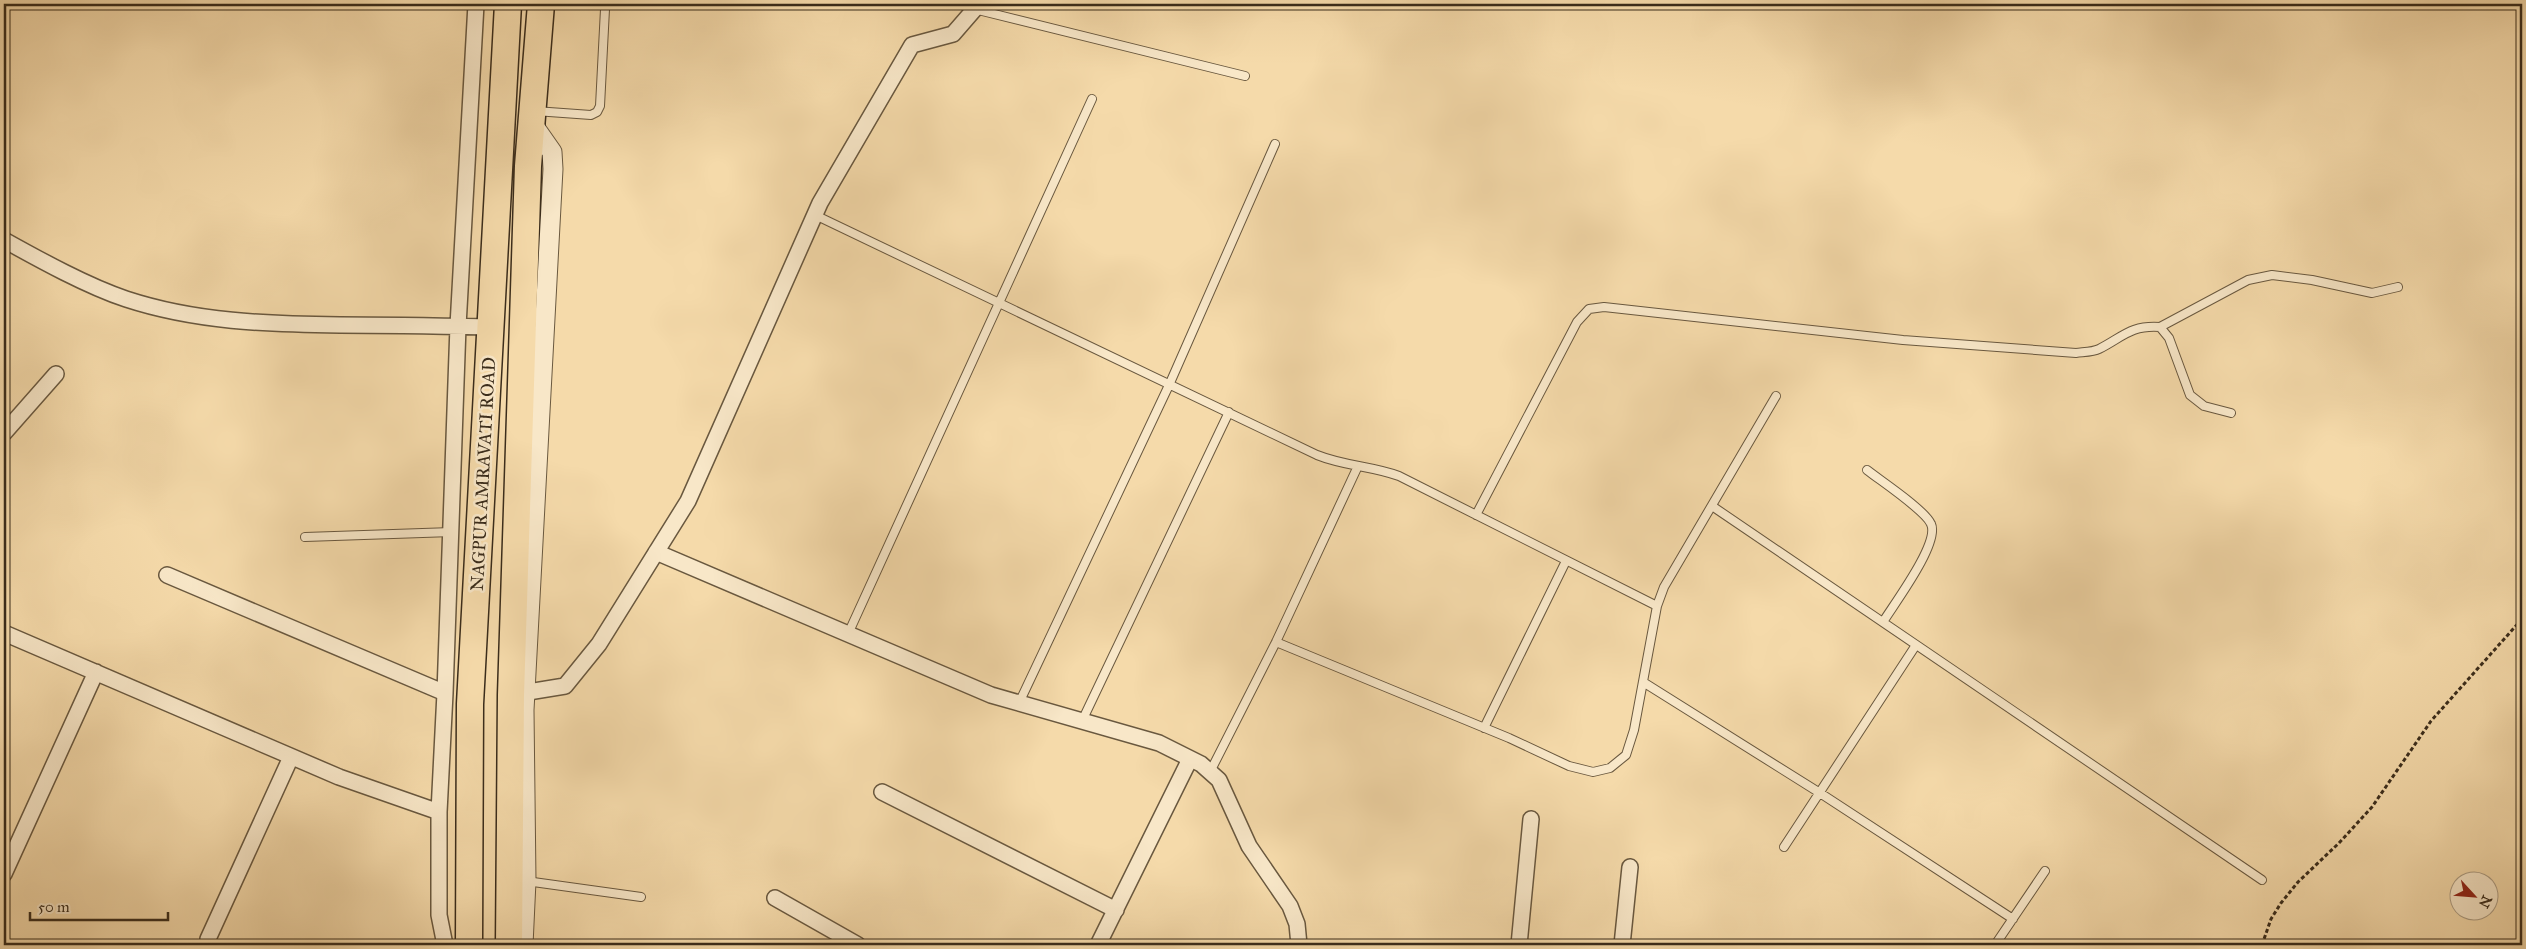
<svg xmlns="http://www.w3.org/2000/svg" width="2526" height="949" viewBox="0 0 2526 949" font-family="'IM FELL Great Primer',serif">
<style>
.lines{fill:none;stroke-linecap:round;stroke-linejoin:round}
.service-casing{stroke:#69583f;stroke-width:10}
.minor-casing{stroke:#69583f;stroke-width:18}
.tertiary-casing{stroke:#69583f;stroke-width:21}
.trunk-casing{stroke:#3a2c1b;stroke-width:29}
.path{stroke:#3a2c1b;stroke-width:3;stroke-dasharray:4 2.5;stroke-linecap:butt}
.service{stroke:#f8e7c8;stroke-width:8}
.minor{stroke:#f8e7c8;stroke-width:15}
.tertiary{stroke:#f8e7c8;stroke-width:19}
.trunk{stroke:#f5daaa;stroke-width:26}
.labels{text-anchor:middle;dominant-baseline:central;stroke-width:5;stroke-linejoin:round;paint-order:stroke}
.street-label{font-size:18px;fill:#3a2c1b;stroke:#f8e7c8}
</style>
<rect width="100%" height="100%" fill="#f5daaa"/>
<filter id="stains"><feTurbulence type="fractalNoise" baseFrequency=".004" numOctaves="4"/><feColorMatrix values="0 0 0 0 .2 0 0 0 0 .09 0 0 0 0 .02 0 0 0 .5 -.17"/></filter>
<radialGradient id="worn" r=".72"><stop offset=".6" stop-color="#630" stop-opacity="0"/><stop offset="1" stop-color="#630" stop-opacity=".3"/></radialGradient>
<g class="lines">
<!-- service casing -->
<g class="service-casing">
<path id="service" d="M974 9 1245 76
M535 111 591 115 597 112 600 106 605 9 602 4
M815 215 1317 455C1344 466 1372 466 1399 476L1657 606
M2160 327 2248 280 2272 275 2312 280 2372 293 2398 287
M1867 470C1881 481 1925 510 1931 524 1940 543 1894 604 1883 622
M1712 506 2262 880
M1476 515 1577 322 1589 309 1604 307 1903 340 2076 353C2083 352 2093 352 2099 349 2123 337 2130 325 2160 327L2169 338 2190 395 2204 406 2231 413
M305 537 452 532
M848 634 1092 99
M1276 642 1509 738 1569 766 1593 772 1610 768 1626 755 1634 730 1657 606 1664 587 1776 396
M1643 682 1820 793 2013 919
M1019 703 1170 383 1275 144
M1082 721 1229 412
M1484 728 1566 561
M1211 770 1276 642 1358 466
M1784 847 1916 645
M526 881 641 897
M1995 945 2045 871"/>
</g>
<!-- minor casing -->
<g class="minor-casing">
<path id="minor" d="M4 240C40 260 87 286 126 299 196 322 267 324 340 325 390 325 441 326 491 327
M4 433 56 374
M656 552 991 695 1159 743 1201 764 1219 780 1249 846 1290 906 1297 924 1299 945
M167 575 445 693
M4 633 339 777 439 812
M516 694 565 686 599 644 688 501 820 203 912 45 953 34 979 4
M882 792 1116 910
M4 874 96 672
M775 898 858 945
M208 939 291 757
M445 945 439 915V812L445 693 458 326 476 4
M1098 945 1190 759
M1519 945 1531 819
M1622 945 1630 867"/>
</g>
<!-- tertiary casing -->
<g class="tertiary-casing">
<path id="tertiary" d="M523 945 526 881 524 710 553 169 552 152 531 122"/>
</g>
<!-- trunk casing -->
<g class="trunk-casing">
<path id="trunk" d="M469 945 470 704 508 4
M509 945 511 695 528 166 541 4"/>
</g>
<!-- path -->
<path class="path" d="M2262 945 2271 919 2281 903 2298 882 2339 843 2372 807 2431 721 2522 619"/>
<!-- service -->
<use href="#service" class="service"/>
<!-- minor -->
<use href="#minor" class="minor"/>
<!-- tertiary -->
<use href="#tertiary" class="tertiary"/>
<!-- trunk -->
<use href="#trunk" class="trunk"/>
</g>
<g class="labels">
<!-- street labels -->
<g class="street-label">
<text transform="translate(483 474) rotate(-87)">NAGPUR AMRAVATI ROAD</text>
</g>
</g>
<!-- margin -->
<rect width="2526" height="949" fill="none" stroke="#f5daaa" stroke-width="20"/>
<rect x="5" y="5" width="2516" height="939" fill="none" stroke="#3a2c1b" stroke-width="2.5"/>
<rect x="10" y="10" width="2506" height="929" fill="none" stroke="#3a2c1b"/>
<!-- north arrow -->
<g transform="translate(2474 896) rotate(116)"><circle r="24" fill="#f8e7c8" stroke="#ac9c83"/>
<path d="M0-4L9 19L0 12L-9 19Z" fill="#8f2418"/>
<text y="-8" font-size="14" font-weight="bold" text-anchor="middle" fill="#3a2c1b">N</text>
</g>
<!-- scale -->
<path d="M30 912v8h138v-8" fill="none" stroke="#3a2c1b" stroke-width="2.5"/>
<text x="38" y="912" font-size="15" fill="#3a2c1b" stroke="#f8e7c8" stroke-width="4" paint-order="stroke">50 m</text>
<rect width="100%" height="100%" filter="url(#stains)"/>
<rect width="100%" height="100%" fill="url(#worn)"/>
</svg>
